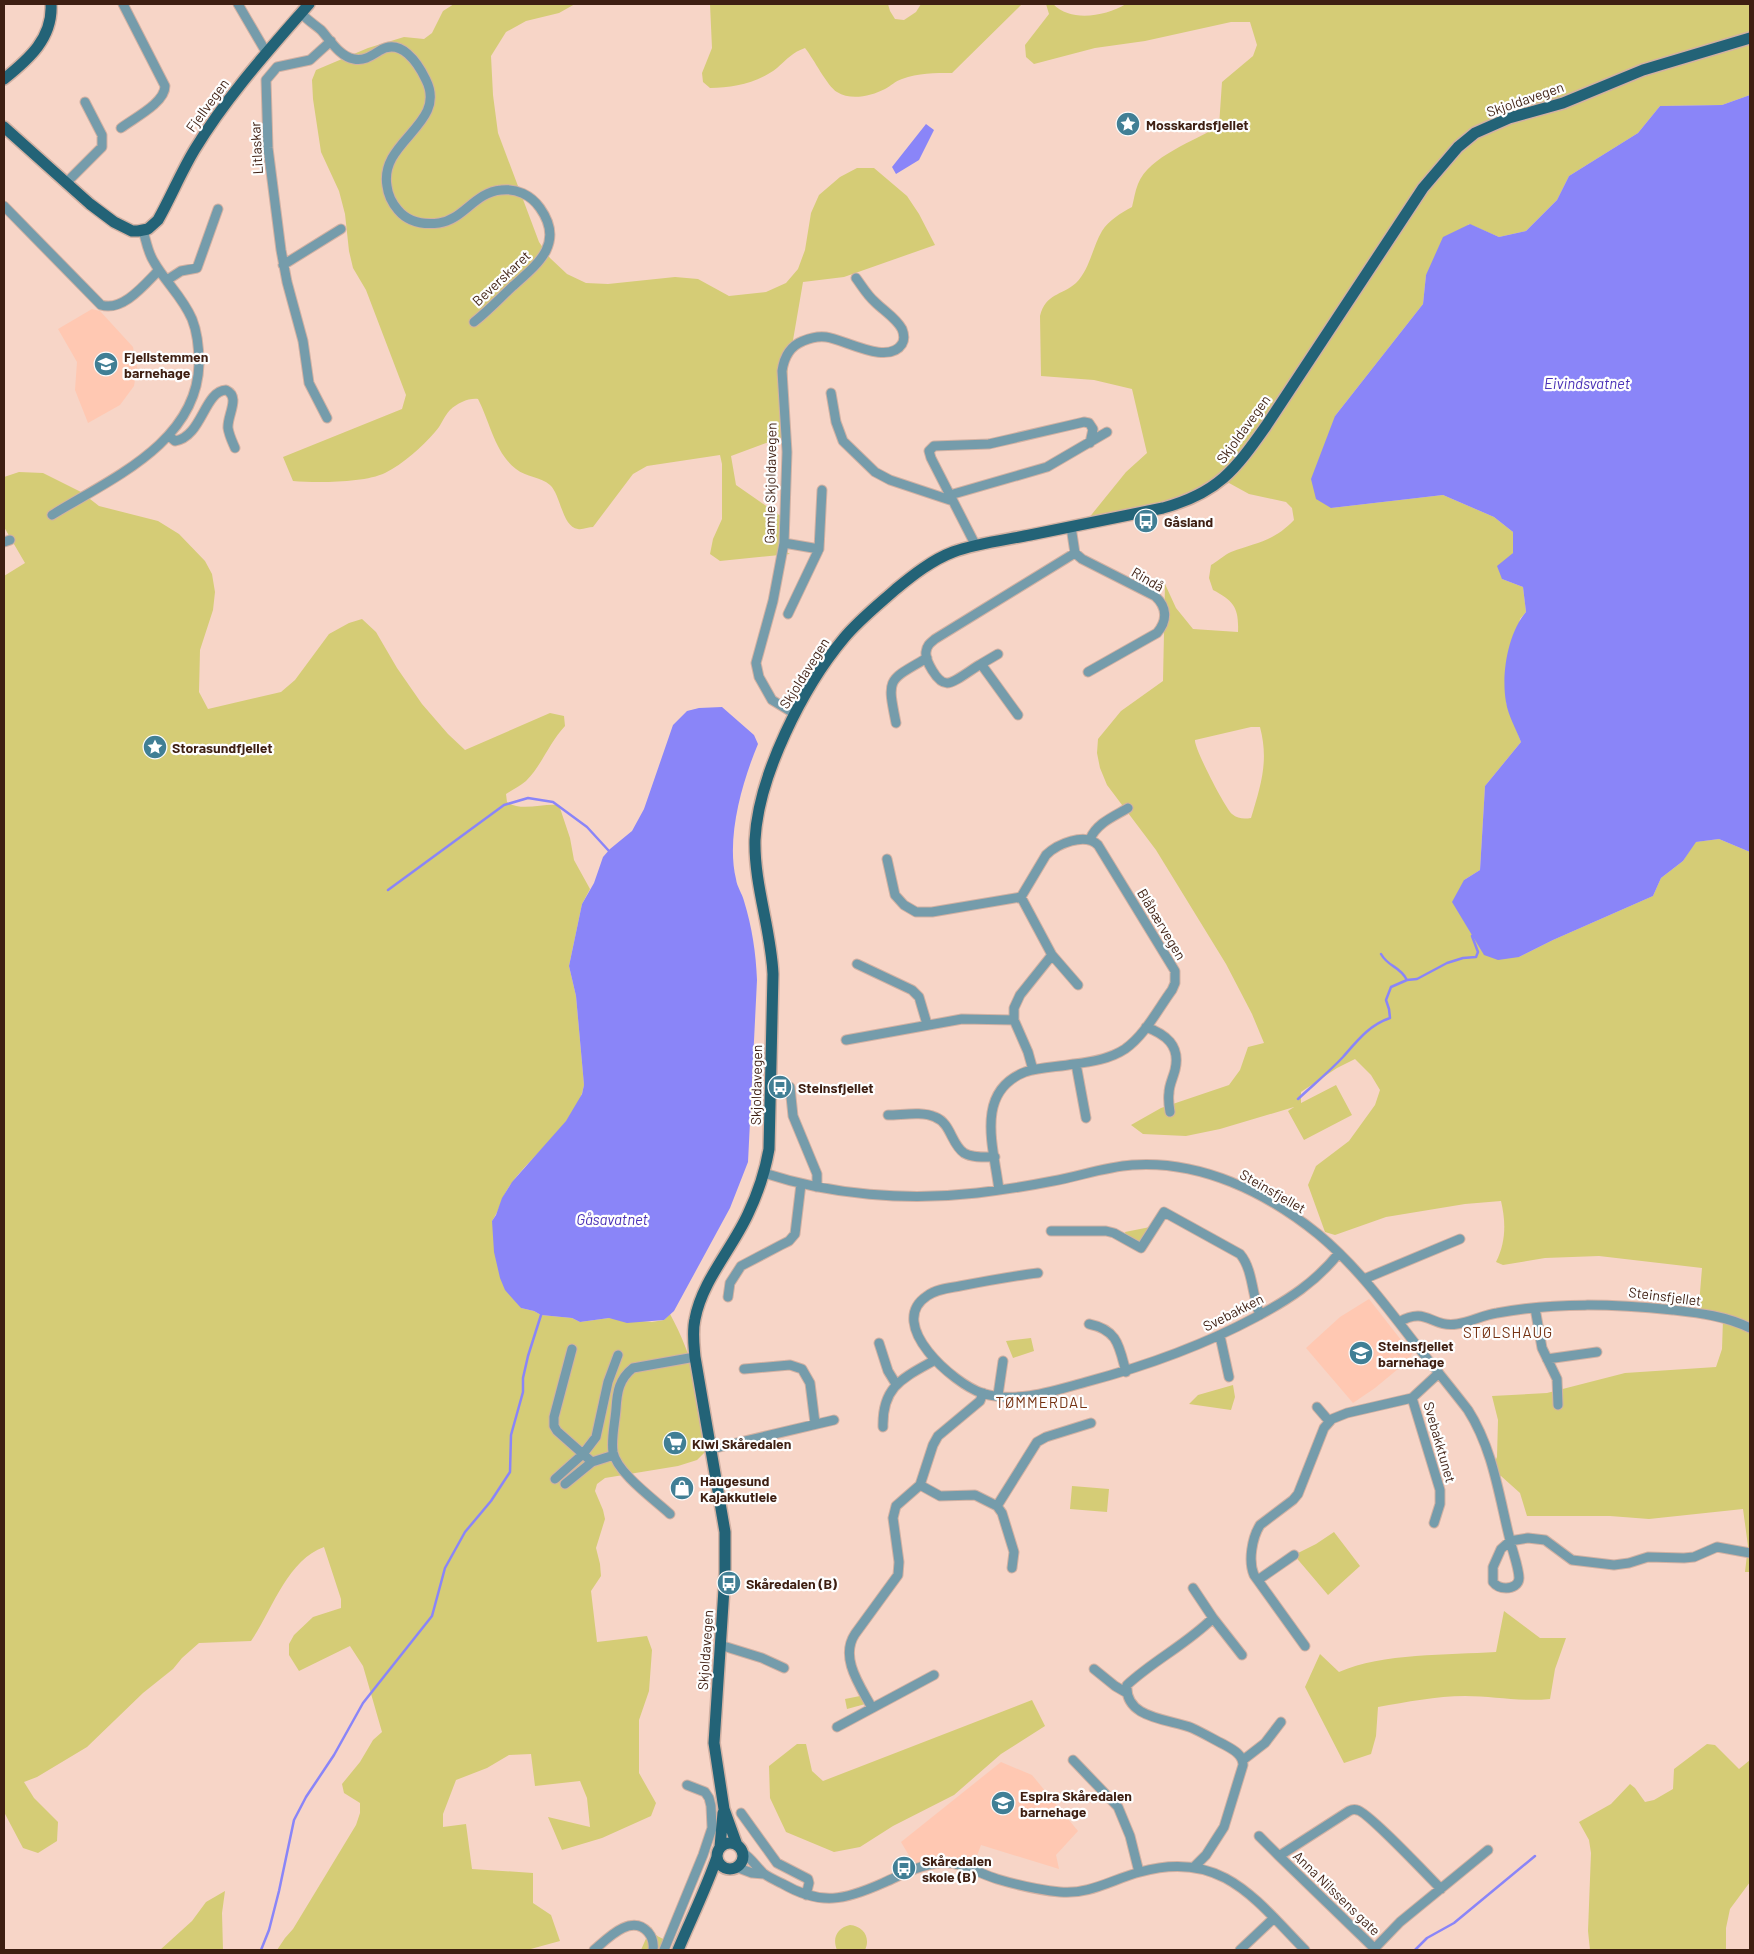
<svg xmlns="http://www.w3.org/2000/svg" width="1754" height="1954" viewBox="0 0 1754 1954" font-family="Barlow,sans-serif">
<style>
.built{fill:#ffc8b2}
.green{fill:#d5cc76;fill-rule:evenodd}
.water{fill:#8a85f8}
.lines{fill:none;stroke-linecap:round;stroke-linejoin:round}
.stream{stroke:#8a85f8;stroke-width:2.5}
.minor-casing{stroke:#d2b1a3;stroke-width:11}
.major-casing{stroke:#d2b1a3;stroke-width:14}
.minor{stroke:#759cab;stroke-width:9}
.major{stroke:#236377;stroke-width:11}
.labels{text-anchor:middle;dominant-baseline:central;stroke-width:4.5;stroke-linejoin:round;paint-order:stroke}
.street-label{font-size:14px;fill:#3e1f12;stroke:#fefefe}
.poi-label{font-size:14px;font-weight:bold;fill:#3e1f12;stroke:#fefefe;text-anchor:start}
.water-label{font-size:15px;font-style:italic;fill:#4a31b6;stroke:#fefefe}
.neighbourhood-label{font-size:15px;letter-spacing:1px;fill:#763212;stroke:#fefefe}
</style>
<rect width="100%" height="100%" fill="#f7d5c7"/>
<!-- built -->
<path class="built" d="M92 309 100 311 133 347 137 367 134 386 120 405 88 423 75 390 77 362 58 329Z
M1369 1299 1412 1354 1410 1359 1375 1388 1353 1403 1306 1348 1340 1317Z
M1001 1762 1032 1775 1078 1831 1056 1855 1059 1869 981 1845 974 1864 941 1854 914 1864 901 1842Z"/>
<!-- green -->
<path class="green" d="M454 4H575L559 13 526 21 506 32 491 56 493 95 498 133 539 242 550 258 567 274 586 283 608 284 675 277 698 279 729 296 766 292 786 283 798 269 805 250 811 213 819 195 840 177 857 168H874L907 196 919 214 935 245 844 277 803 282 792 346 788 356 785 436 731 456 736 485 785 519 783 550 790 554 720 561 710 554 713 539 722 519V464L720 455 647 466 633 474 593 527C589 527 582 530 578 529 562 527 561 495 550 485 541 477 526 477 516 469 495 453 490 422 478 399 468 398 458 403 450 410 444 416 441 426 435 432 422 447 403 464 385 473 364 483 316 483 293 481L283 457 402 409 406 395 366 290 353 268 349 251 345 214 339 191 321 152 313 99 312 80 316 70 368 48 404 37 424 39 432 33 443 11Z
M710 4H888L890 11 895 19 904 20 916 12 921 4H1022L952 73C935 73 918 73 902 79 895 81 891 86 885 89 871 96 851 101 837 92 827 86 814 59 805 48 793 52 787 59 777 68 758 83 733 88 710 88L703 82 702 73 712 48Z
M1046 4H1053C1072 23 1105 16 1126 4H1750V95L1722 105 1660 106 1638 133 1569 176 1557 200 1526 231 1499 237 1469 224 1426 275 1423 304 1335 416 1331 508 1443 495 1494 517 1513 532V553L1502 579 1523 587 1526 612 1520 619 1506 702 1521 742 1485 786 1480 870 1464 880 1519 957 1553 940 1653 896 1661 878 1683 861 1695 842 1719 839 1750 852V1572H1745L1748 1546 1743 1509 1649 1519 1610 1516H1527L1520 1493 1501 1476 1489 1474 1497 1457 1498 1420 1492 1396 1547 1393 1625 1373 1716 1367 1722 1349 1723 1319 1702 1310 1699 1305 1702 1268 1599 1256 1545 1258 1503 1265 1496 1262C1506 1242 1506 1222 1501 1201L1465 1204 1386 1217 1335 1235 1325 1232 1308 1185 1316 1166 1349 1141 1375 1105 1380 1090 1371 1075 1355 1059 1337 1068 1301 1092V1103L1336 1085 1352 1115 1304 1140 1288 1111 1294 1107 1220 1129 1186 1136 1143 1134 1131 1125 1161 1108 1229 1085 1240 1070 1248 1047 1264 1043 1252 1014 1226 964 1156 850 1107 785 1100 768 1097 753 1098 739 1121 711 1163 681 1165 584 1176 608 1193 629 1238 632C1239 608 1234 601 1213 590L1209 578 1211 565C1218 561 1224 555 1231 552 1257 542 1273 542 1294 520L1292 508 1286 502 1249 494 1229 483 1171 502 1088 519 1126 472 1147 453 1132 389 1094 380 1041 376 1040 316C1046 293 1061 296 1076 283 1090 269 1092 248 1102 231 1109 220 1121 213 1132 207 1134 199 1135 191 1138 184 1149 156 1195 141 1219 126L1222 82 1253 56 1257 45 1250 22H1231L1145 41 1095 48 1034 64 1026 57 1025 45 1049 14ZM1251 727H1260C1269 761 1261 785 1251 818 1244 819 1238 819 1232 814 1225 808 1194 748 1195 740Z
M19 472 43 473 81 492 99 506 158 521 179 534 205 561 212 574 215 592 213 610 200 650 199 692 208 709 281 692 295 680 329 634 349 623 362 619 376 632 397 668 422 704 448 734 465 750 550 713 564 716 565 726C549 743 542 765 526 781 520 786 512 790 506 794L507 802C521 812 543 803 559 805L570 838 574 860 590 889 582 904 569 966 576 996 584 1085C578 1122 531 1155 511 1184 502 1195 500 1210 492 1221L521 1308 534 1311 541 1315 572 1318 580 1322 609 1318 652 1322 664 1320 670 1314C693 1356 703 1400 711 1446L697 1460 678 1466 605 1478 597 1484 595 1491 603 1510 605 1519 596 1548 600 1564 601 1576 591 1591 597 1642 647 1636 652 1650 649 1691 639 1720V1773L656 1803 651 1816 602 1838 562 1850 548 1817 590 1827 587 1798 580 1781 535 1786 531 1754 509 1755 487 1768 456 1780 443 1814V1827L466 1824 472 1869 533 1873V1903L551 1915 560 1941 527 1950H277L285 1938 293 1929 356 1825 360 1813V1803L344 1793 342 1784 360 1762 373 1740 382 1732 363 1666 350 1646 299 1671 289 1655V1644L294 1635 313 1617 341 1608V1599L324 1547C287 1560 272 1611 251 1641L199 1643 182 1658 173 1669 143 1693 87 1747 37 1777 24 1782 34 1798 58 1822 57 1841 38 1853 23 1848 4 1812V576L25 563 4 527V477Z
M1155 1226 1141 1248 1127 1240 1125 1232Z
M1031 1338 1034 1351 1013 1358 1006 1341Z
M1233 1385 1235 1397 1231 1410 1189 1404 1198 1395Z
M1072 1486 1109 1489 1107 1512 1070 1509Z
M1334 1532 1360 1566 1328 1595 1294 1555 1316 1544Z
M1504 1611 1540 1638H1566L1555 1669 1550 1699C1521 1702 1494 1696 1465 1696 1436 1696 1407 1702 1378 1707L1376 1736 1371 1754 1344 1763 1305 1687 1320 1654 1339 1672C1382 1653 1449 1655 1496 1652Z
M865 1695 869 1703 847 1709 845 1699Z
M1032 1700 1045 1726 1001 1754 954 1795 893 1826 860 1847 834 1852 786 1832 770 1798 769 1766 797 1744H806L812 1771 823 1781Z
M1707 1744 1715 1745 1739 1769 1750 1760V1882L1730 1909 1726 1928V1950H1590L1588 1931 1591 1853 1589 1840 1579 1822 1611 1804 1630 1784 1635 1788 1645 1802 1654 1800 1673 1789 1674 1769Z
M225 1891 222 1913 223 1950H160L192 1921 206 1902Z
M850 1925C863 1926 871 1937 865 1950H837C832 1938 837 1928 850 1925Z
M651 1927C653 1930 654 1933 656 1935 663 1940 670 1939 670 1950H641Z"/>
<!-- water -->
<path class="water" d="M1750 95V852L1719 839 1696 842 1683 861 1661 878 1653 896 1553 940 1519 957 1498 960 1484 955 1452 902 1464 880 1480 870 1485 786 1521 742C1516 729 1508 715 1506 702 1501 674 1508 633 1526 612L1523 587 1502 579 1497 566 1513 553V532L1494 517 1443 495 1331 508 1316 499 1311 479 1335 416 1423 304 1426 275 1443 237 1470 224 1499 237 1526 231 1557 200 1569 176 1638 133 1660 106 1722 105Z
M926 124 934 130 919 160 896 174 892 167Z
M722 707 754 735 758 744C742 782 726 838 736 879 737 887 742 893 744 901 752 927 756 953 757 980L748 1162 730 1208 674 1311 664 1320 627 1323 609 1318 580 1322 572 1318 541 1315 534 1311 521 1308 505 1290 500 1278 494 1252 492 1221 496 1215 502 1198 512 1182 566 1121 582 1094 584 1085 576 996 569 966 582 904 594 883 603 857 610 849 632 831 644 809 673 725 687 711 699 708Z"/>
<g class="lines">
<!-- stream -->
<path class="stream" d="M388 890 504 805 528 798 553 802 587 827 609 851
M1381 954C1389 968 1399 965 1407 980
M1298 1099C1313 1085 1329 1072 1343 1057 1357 1041 1369 1025 1390 1018L1389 1009 1386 1000 1391 987 1407 980 1417 979 1447 963 1463 958 1476 957 1478 952 1472 936
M261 1950 269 1930 279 1891 294 1820 306 1797 334 1755 363 1703 432 1616 445 1568 465 1532 491 1501 510 1472 511 1435 523 1392V1378L528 1356 541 1315
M1415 1950 1427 1938 1454 1923 1535 1856"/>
<!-- minor casing -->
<g class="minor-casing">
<path id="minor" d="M238 4 266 52
M301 13C307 20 314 24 321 30 330 40 340 57 354 59 364 61 371 56 379 51 401 37 418 63 426 80 448 124 379 141 387 186 388 195 392 203 398 210 408 222 423 225 439 223 463 220 475 192 501 190 516 188 531 195 540 208 565 243 538 264 513 286 500 298 488 311 474 322
M121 128C134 118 165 103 165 86L123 4
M66 183 102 147V135L85 102
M4 206 101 305C123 312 145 284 159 270
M283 265 341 229
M167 280 181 271 197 268 218 209
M831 393 836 422 843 441 875 472 890 480 953 501 976 546
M327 418 309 383 303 341 287 282 281 250 268 148 266 80 277 67 310 60 331 41
M169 436 175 441C202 437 204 391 226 390 241 397 227 415 228 428 229 435 232 441 235 448
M950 495 1047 467 1107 432
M953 501 931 458 929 451 934 446 989 444 1084 422 1089 423 1093 429 1090 443
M52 515C110 479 197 443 199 364 199 349 198 334 192 319 182 296 166 283 154 262 148 253 146 241 143 230
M1071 527 1075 553 1082 559 1155 596C1167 607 1168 620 1157 633L1088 672
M4 542 10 540
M784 543 819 549
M788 614 819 549 822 490
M981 664 998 654
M795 714 772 700 759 677 756 663 773 601 784 543 787 452 782 371C784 357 790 346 803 341 810 338 818 336 826 337 844 339 888 366 902 344 905 339 904 334 902 329 896 318 884 311 875 302 867 295 862 286 856 278
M1018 715 981 664C973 668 955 683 947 683 937 683 925 660 926 652 927 645 930 643 935 639L1075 553
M896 723C887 678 887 681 927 658
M1090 839C1097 823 1113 817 1128 808
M887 859 895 895 904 905 916 912H932L1021 897 1046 855C1057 844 1085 832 1098 845L1175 971V983L1172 990C1158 1009 1145 1035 1125 1049 1110 1059 1091 1062 1074 1064 1058 1067 1040 1067 1025 1072 974 1092 994 1148 999 1190
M1021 897 1052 955 1078 985
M857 964 912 990 919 997 927 1024
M1146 1027C1165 1034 1181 1045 1175 1070 1173 1078 1169 1085 1169 1093 1168 1099 1169 1106 1170 1112
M846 1040 962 1019 1014 1020
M1076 1064 1086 1118
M1033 1070 1028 1052 1014 1020V1008L1020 995 1052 955
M790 1087 793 1116 817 1174V1187
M888 1115C902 1115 922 1111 935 1117 951 1123 951 1144 964 1153 972 1158 986 1157 995 1157
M764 1173C831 1195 907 1201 977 1193 1002 1190 1028 1186 1053 1181 1080 1176 1105 1167 1132 1165 1200 1160 1266 1192 1318 1234 1353 1263 1380 1298 1407 1333 1427 1359 1448 1384 1468 1410 1493 1449 1499 1496 1510 1540 1512 1550 1519 1568 1519 1578 1519 1585 1512 1588 1506 1588 1500 1588 1496 1586 1493 1582V1567L1501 1549 1510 1541 1528 1538 1545 1540 1572 1560 1614 1565 1629 1563 1648 1557 1684 1558 1694 1557 1717 1547 1750 1553
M1051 1231H1106L1114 1233 1141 1248 1164 1212 1240 1254C1253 1269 1252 1296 1260 1315
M1038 1273C1012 1276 986 1281 960 1286 949 1288 936 1289 927 1296 885 1324 954 1384 982 1393 1015 1404 1054 1391 1086 1382 1146 1366 1202 1346 1256 1317 1288 1300 1316 1282 1339 1253
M1364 1279 1460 1239
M728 1297 730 1283 741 1266 781 1245 789 1241 795 1234 801 1184
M1535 1308 1542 1348 1557 1379 1558 1405
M1399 1322C1427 1306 1431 1328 1457 1324 1471 1322 1483 1315 1497 1313 1556 1302 1614 1304 1673 1310 1699 1313 1726 1316 1750 1328
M1089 1324C1118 1330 1119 1346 1126 1372
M1220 1336 1229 1377
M879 1343 888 1371 896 1384
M572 1349 554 1417V1426L557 1431 592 1462
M1547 1359 1597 1352
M744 1369 790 1365 802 1369 810 1383 815 1423
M998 1395 1003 1361
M1412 1398 1440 1490V1504L1434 1523
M1317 1407 1329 1421
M883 1427C882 1386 903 1378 935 1360
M711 1449 834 1420
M555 1479 583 1454 596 1437 608 1382 618 1355
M565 1484 592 1462 614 1455
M920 1485 940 1496 975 1495 997 1506 1002 1513 1014 1552 1012 1568
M997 1506 1037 1442 1046 1437 1091 1423
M670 1514C655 1500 617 1473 613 1452 611 1438 615 1423 616 1409 617 1392 619 1379 633 1368L695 1357
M1258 1580 1294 1555
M1193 1588 1213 1618
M720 1645 762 1658 784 1668
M1305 1646 1254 1575C1248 1561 1252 1538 1260 1525L1293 1500 1298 1494 1324 1428 1332 1419 1347 1413 1412 1398 1439 1373
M1094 1669 1115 1686 1127 1693
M872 1708C861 1687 839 1658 855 1634L898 1575 899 1562 893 1518 896 1506 920 1485 933 1445 938 1436 980 1401 983 1393
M837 1727 934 1675
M1073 1760 1118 1807 1130 1836 1139 1872
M1243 1760 1265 1743 1281 1722
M741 1813 777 1863 808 1879 809 1883 806 1895
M1259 1836 1279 1856
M742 1852C752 1859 755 1865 763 1873 768 1877 777 1881 783 1884 821 1906 845 1900 883 1883 901 1875 919 1865 940 1863 960 1861 978 1873 997 1879 1017 1885 1039 1890 1060 1892 1089 1895 1113 1879 1140 1872 1221 1849 1255 1899 1305 1950
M736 1867 752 1873 764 1874
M1194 1867 1206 1855 1224 1827 1243 1765C1243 1754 1232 1749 1223 1744 1213 1739 1203 1733 1192 1728 1170 1719 1124 1719 1127 1685 1154 1660 1187 1644 1213 1618L1242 1655
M1375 1949 1279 1856 1349 1811C1351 1810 1354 1809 1357 1810 1367 1811 1430 1878 1441 1889
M594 1950C607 1939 631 1913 648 1932 653 1938 654 1943 653 1950
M664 1950 703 1855 712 1828 711 1806 709 1798 705 1792 687 1785
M1240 1950 1274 1918
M1373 1950 1400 1922 1488 1850"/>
</g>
<!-- major casing -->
<g class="major-casing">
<path id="major" d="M4 79C29 59 53 38 51 4
M4 127 90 204 114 222 132 231H138L148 229 158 220C171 197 181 172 195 149 227 96 269 50 309 4
M717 1856a13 13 0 1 1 26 0a13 13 0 1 1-26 0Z
M737 1845 724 1809 714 1743 725 1573V1532L695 1357C694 1345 692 1332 695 1319 702 1281 732 1249 748 1214 758 1193 765 1172 769 1149L773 974C771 929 754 885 755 840 758 776 803 687 844 638 859 620 878 605 896 589 913 575 932 560 953 552 977 543 1005 540 1030 535 1075 526 1119 517 1163 508 1218 493 1235 470 1266 426L1423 188 1458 147 1475 133 1509 118 1563 103 1643 70 1750 38
M720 1847 723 1813
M678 1950C691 1919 706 1889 717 1857"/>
</g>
<!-- minor -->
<use href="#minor" class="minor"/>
<!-- major -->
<use href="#major" class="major"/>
</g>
<!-- icons -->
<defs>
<g id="sight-disc" transform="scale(1.25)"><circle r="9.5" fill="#417f95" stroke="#fefefe"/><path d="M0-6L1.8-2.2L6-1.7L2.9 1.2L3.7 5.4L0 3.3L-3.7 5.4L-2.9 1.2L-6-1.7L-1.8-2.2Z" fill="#fff"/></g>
<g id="school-disc" transform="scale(1.25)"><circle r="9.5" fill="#417f95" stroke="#fefefe"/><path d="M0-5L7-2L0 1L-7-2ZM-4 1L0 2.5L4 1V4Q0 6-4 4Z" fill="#fff"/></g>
<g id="bus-disc" transform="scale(1.25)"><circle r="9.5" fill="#417f95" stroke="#fefefe"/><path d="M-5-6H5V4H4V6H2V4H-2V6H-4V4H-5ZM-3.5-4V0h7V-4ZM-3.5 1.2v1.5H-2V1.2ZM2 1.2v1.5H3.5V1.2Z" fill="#fff"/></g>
<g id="supermarket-disc" transform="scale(1.25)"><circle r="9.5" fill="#417f95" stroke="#fefefe"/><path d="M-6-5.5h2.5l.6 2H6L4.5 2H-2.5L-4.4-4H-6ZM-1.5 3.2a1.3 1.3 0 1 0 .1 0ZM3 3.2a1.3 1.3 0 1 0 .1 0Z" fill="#fff"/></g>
<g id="shop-disc" transform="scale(1.25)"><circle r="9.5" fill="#417f95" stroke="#fefefe"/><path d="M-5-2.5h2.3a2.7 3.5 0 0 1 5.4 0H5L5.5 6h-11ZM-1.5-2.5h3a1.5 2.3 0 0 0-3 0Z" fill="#fff"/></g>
</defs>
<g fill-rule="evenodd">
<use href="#sight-disc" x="1128" y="124"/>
<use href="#school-disc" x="106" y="364"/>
<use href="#bus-disc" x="1146" y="521"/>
<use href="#sight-disc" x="155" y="747"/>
<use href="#bus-disc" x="780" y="1087"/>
<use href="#school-disc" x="1361" y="1353"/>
<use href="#supermarket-disc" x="675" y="1443"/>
<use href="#shop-disc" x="682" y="1488"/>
<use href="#bus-disc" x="729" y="1583"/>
<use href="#school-disc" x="1003" y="1803"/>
<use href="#bus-disc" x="904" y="1868"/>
</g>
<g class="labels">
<!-- street labels -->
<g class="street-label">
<text transform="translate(1525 99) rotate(-19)">Skjoldavegen</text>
<text transform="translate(207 105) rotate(-54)">Fjellvegen</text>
<text transform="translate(256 148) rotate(-93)">Litlaskar</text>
<text transform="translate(501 278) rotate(-43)">Beverskaret</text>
<text transform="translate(1243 429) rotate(-54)">Skjoldavegen</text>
<text transform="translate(770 483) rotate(-89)">Gamle Skjoldavegen</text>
<text transform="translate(1148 579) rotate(30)">Rindå</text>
<text transform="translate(804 673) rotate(-58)">Skjoldavegen</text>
<text transform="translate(1162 924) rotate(59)">Blåbærvegen</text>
<text transform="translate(756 1085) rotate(-89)">Skjoldavegen</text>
<text transform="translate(1273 1191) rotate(30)">Steinsfjellet</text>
<text transform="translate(1665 1296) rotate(7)">Steinsfjellet</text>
<text transform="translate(1233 1312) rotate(-27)">Svebakken</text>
<text transform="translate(1440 1442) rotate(74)">Svebakktunet</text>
<text transform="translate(705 1650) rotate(-86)">Skjoldavegen</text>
<text transform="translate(1337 1893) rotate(44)">Anna Nilssens gate</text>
</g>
<!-- poi labels -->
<g class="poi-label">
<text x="1146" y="124">Mosskardsfjellet</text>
<text x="124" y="356">Fjellstemmen<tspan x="124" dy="16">barnehage</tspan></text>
<text x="1164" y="521">Gåsland</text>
<text x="172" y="747">Storasundfjellet</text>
<text x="798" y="1087">Steinsfjellet</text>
<text x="1378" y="1345">Steinsfjellet<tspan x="1378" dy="16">barnehage</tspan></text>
<text x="692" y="1443">Kiwi Skåredalen</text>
<text x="700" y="1480">Haugesund<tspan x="700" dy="16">Kajakkutleie</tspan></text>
<text x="746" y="1583">Skåredalen (B)</text>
<text x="1020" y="1795">Espira Skåredalen<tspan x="1020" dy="16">barnehage</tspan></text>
<text x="922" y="1860">Skåredalen<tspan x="922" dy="16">skole (B)</tspan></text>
</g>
<!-- water labels -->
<g class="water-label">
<text x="1587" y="383">Eivindsvatnet</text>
<text x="612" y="1219">Gåsavatnet</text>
</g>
<!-- neighbourhood labels -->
<g class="neighbourhood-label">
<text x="1508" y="1332">STØLSHAUG</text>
<text x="1042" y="1402">TØMMERDAL</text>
</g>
</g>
<!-- border -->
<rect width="1754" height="1954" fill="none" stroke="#3e1f12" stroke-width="10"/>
</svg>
